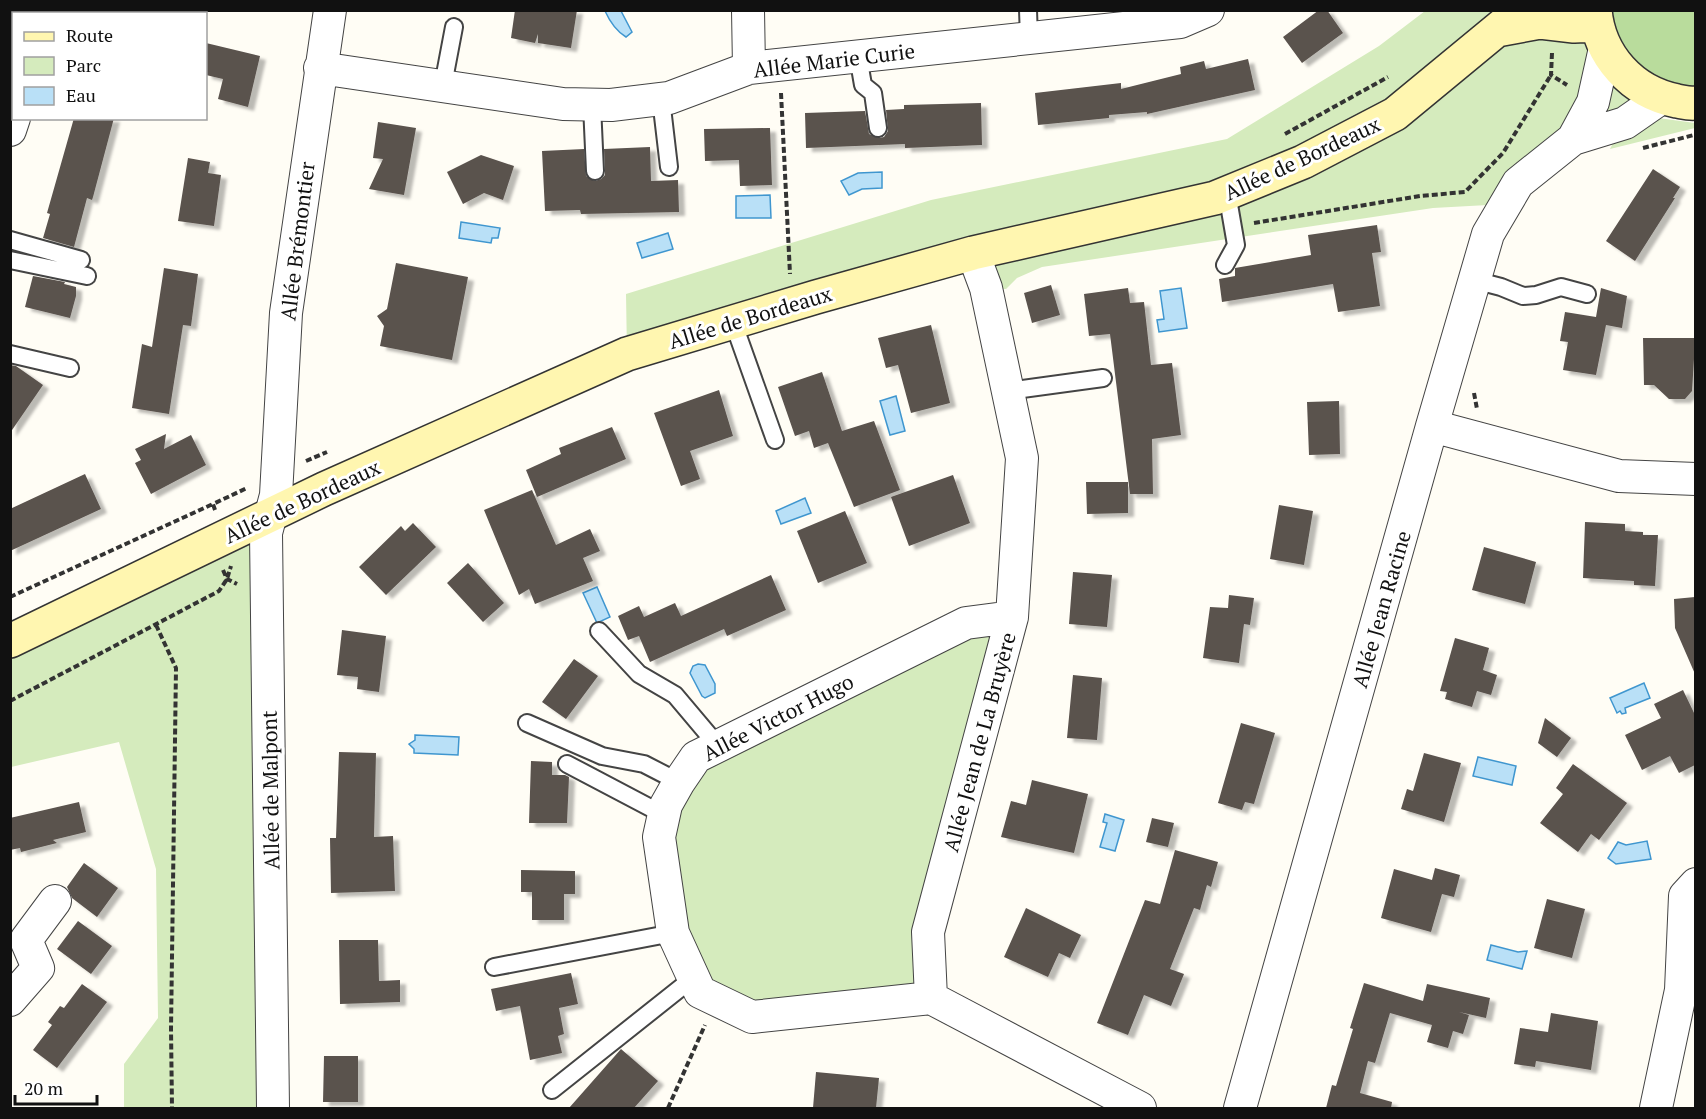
<svg xmlns="http://www.w3.org/2000/svg" width="1706" height="1119" viewBox="0 0 1706 1119" font-family="'PT Serif',serif">
<style>
.green{fill:#d5ebbd}
.forest{fill:#b9dc9c}
.water{fill:#b9e0f7;stroke:#3f96cf;stroke-width:1.5}
.building{fill:#5a524d;filter:url(#shadow)}
.lines{fill:none;stroke-linecap:round;stroke-linejoin:round}
.service-casing{stroke:#444;stroke-width:20}
.minor-casing{stroke:#444;stroke-width:34}
.secondary-casing{stroke:#333;stroke-width:36}
.path{stroke:#333;stroke-width:4;stroke-dasharray:6 3;stroke-linecap:butt}
.service{stroke:#fff;stroke-width:16}
.minor{stroke:#fff;stroke-width:32}
.secondary{stroke:#fff6b0;stroke-width:33}
.labels{text-anchor:middle;dominant-baseline:central;stroke-width:6;stroke-linejoin:round;paint-order:stroke}
.street-label{font-size:21px;fill:#111;stroke:#fff}
</style>
<defs>
<filter id="shadow"><feDropShadow dx="6" dy="4" stdDeviation="1.5" flood-color="#0004"/></filter>
</defs>
<rect width="100%" height="100%" fill="#fffdf5"/>
<!-- green -->
<path class="green" d="M1425 11H1520L1574 26 1661 98 1573 139 1506 204 1433 208 1042 267 1017 278 1006 289 986 288 973 254 627 354 626 294 931 200 1227 139 1379 46Z
M1651 117 1695 123V128L1610 149 1614 141Z
M270 516 273 1108H124V1064L158 1018 156 869 119 742 11 767V641Z
M1012 617 928 932 931 998 752 1017 693 978 666 805 696 757Z"/>
<!-- forest -->
<path class="forest" d="M1610 11H1695V88L1666 83 1636 65 1616 37Z"/>
<!-- water -->
<path class="water" d="M605 11H621L632 32 626 37C616 31 610 22 605 11Z
M882 172V188L862 189 849 195 841 181 858 173Z
M770 195 771 218H736V196Z
M461 222 500 228 498 238H492L491 243 459 238Z
M668 233 673 249 642 258 637 243Z
M1181 288 1187 328 1159 332 1157 320 1164 319 1160 291Z
M896 396 905 431 890 435 880 401Z
M805 498 811 513 781 524 776 511Z
M597 587 610 617 597 623 583 593Z
M698 664 705 665 715 684V693L705 698 702 696 690 673 693 666Z
M1644 683 1650 698 1625 708 1626 713 1622 714 1620 711 1617 713 1610 698Z
M415 735 459 737 458 755 414 753V749L409 744 415 740Z
M1478 757 1516 766 1512 785 1473 776Z
M1105 814 1124 820 1115 851 1100 847 1107 823 1103 822Z
M1647 841 1651 859 1616 864 1608 858 1618 842 1626 845Z
M1491 945 1518 952 1527 951 1522 969 1487 960Z"/>
<!-- building -->
<path class="building" d="M515 10H577L571 48 538 43V34L535 43 511 38Z
M1319 10H1327L1343 33 1302 63 1283 37Z
M206 43 260 56 248 107 218 99 223 79 206 75Z
M1248 59 1255 90 1147 114V112L1109 115V118L1038 125 1035 93 1121 83V89L1181 74 1180 67 1204 61 1206 69Z
M981 103 982 145 905 148V144L806 148 805 113 865 111 869 134 879 138 884 137 888 131 886 110 904 109V105Z
M74 118H114L93 197 92 200 87 198 74 247 43 238 50 214 47 213Z
M378 122 416 128 404 195 369 189 383 159 373 158Z
M770 128 772 185 740 186 739 160 705 161 704 129Z
M650 147 651 181 678 180 679 212 581 214 580 210 545 211 542 151 584 149 586 176 595 181 601 179 605 175 604 149Z
M481 155 514 166 503 200 484 193 463 204 447 172Z
M188 158 210 162 208 173 221 175 214 226 178 221Z
M1653 169 1680 187 1673 198H1675L1635 261 1606 241Z
M1377 225 1381 252 1372 253 1380 306 1338 312 1333 284 1222 302 1219 279 1235 276V268L1311 255 1308 235Z
M396 263 468 277 452 360 380 346 384 326 377 316 387 309Z
M164 268 198 274 191 326 183 325 169 414 132 408 142 344 152 347Z
M33 276 65 282 64 284 76 287V296L70 318 25 307Z
M1051 285 1060 315 1032 323 1024 293Z
M1128 288 1130 303 1144 302 1151 365 1172 363 1181 435 1152 439 1153 494H1130L1110 334 1089 336 1084 294Z
M1601 288 1627 296 1622 328 1606 325 1596 375 1563 370 1568 342 1560 341 1565 312 1596 317Z
M931 325 950 403 911 413 898 365 886 368 878 338Z
M1643 338H1695V359H1694L1692 391 1685 399H1669L1654 385H1644Z
M10 365 16 366 43 385 10 433Z
M822 372 842 431 874 421 900 490 854 507 828 443 814 448 809 431 795 436 778 387Z
M719 390 733 436 690 451 700 479 681 486 654 413Z
M1339 401 1340 454 1309 455 1307 402Z
M612 427 626 459 537 497 526 470 561 454 559 448Z
M166 434 164 449 191 435 206 465 151 494 135 463 141 460 135 449Z
M85 474 101 509 10 551V509Z
M953 475 970 523 909 546 891 497Z
M1086 482H1128V513L1087 514Z
M532 490 556 545 590 529 600 551 583 558 593 581 535 604 529 589 519 595 484 510Z
M1279 505 1313 511 1304 565 1270 559Z
M845 511 867 563 818 583 797 531Z
M1585 522 1625 524V531L1643 532V535H1658L1655 586 1634 585V581L1583 578Z
M413 523 436 547 386 595 359 567 401 526 405 531Z
M1484 547 1536 562 1525 604 1472 590Z
M468 563 504 603 483 622 447 583Z
M1073 572 1112 575 1107 627 1069 624Z
M771 575 786 610 727 636 724 629 650 662 639 636 628 640 618 616 639 606 644 617 675 603 681 616Z
M1229 595 1254 598 1250 625 1244 624 1239 663 1203 658 1210 607 1228 608Z
M1695 597V674L1675 628 1674 599Z
M342 630 386 636 379 692 357 689 358 677 337 675Z
M1455 638 1489 648 1483 670 1497 675 1491 695 1477 691 1472 707 1445 699 1447 692 1440 691Z
M574 659 598 676 566 719 542 702Z
M1073 675 1102 678 1097 740 1067 738Z
M1683 690 1695 715V765L1679 773 1670 756 1642 770 1625 735 1661 718 1654 704Z
M1545 718 1571 738 1557 757 1538 743Z
M1241 723 1275 733 1254 804 1245 802 1242 810 1218 803Z
M339 752 376 753 374 837 393 836 395 891 331 893 330 838H336Z
M1424 753 1461 763 1444 822 1401 809 1407 789 1413 791Z
M531 761 552 762V775H565L569 777 567 823H529Z
M1573 764 1627 803 1599 840 1591 834 1578 852 1540 823 1563 794 1556 788Z
M1032 780 1088 794 1074 853 1001 837 1011 801 1026 805Z
M79 802 86 832 53 840 57 843 21 852 20 848 10 850V818Z
M1152 818 1174 823 1168 847 1146 842Z
M1175 850 1218 862 1211 887 1207 885 1200 910 1194 908 1170 969 1184 974 1171 1006 1144 995 1128 1035 1097 1023 1145 900 1160 904Z
M84 863 118 888 97 917 72 898 67 887Z
M1435 868 1460 875 1454 897 1442 894 1431 932 1381 918 1394 869 1432 880Z
M521 870 575 871V894H564V920H532V892H521Z
M1547 899 1585 909 1572 958 1534 948Z
M1026 908 1081 935 1070 958 1059 953 1048 977 1004 957Z
M78 921 112 946 91 974 57 949Z
M339 940H378L379 981 400 980V1002L340 1004Z
M571 973 578 1004 559 1008 564 1034 558 1036 562 1053 530 1060 520 1006 496 1011 491 989Z
M1364 983 1423 1001 1427 984 1490 998 1486 1018 1459 1012 1469 1015 1463 1034 1453 1031 1448 1048 1427 1042 1432 1025 1390 1013 1375 1063 1368 1061 1360 1093 1392 1102 1391 1108H1326L1332 1085 1336 1086 1353 1029 1350 1028Z
M82 984 107 1002 57 1068 33 1050 52 1025 48 1022 60 1006 64 1008Z
M1551 1013 1598 1021 1591 1070 1536 1061 1535 1067 1514 1064 1520 1028 1548 1032Z
M621 1049 658 1081 634 1108H569Z
M324 1056H358V1102H323Z
M816 1072 879 1078 876 1108H813Z"/>
<g class="lines">
<!-- service casing -->
<g class="service-casing">
<path id="service" d="M1028 10 1029 38
M858 56 863 85 873 93 878 128
M443 85 454 27
M661 99 669 167
M592 105 595 171
M10 240 81 260
M10 260 87 276
M1225 265 1236 245 1227 193
M1474 280 1501 287 1523 296 1536 295 1561 287 1587 294
M733 322 775 440
M10 354 70 368
M1008 391 1103 378
M599 631 639 674 675 695 718 746
M527 723 602 756 644 764 679 782
M567 764 664 815
M494 967 673 933
M552 1090 693 978"/>
</g>
<!-- minor casing -->
<g class="minor-casing">
<path id="minor" d="M748 10 749 68
M42 14 43 10
M320 68 563 104 611 105 669 98 749 68 1180 22 1208 10
M10 130 14 118
M1573 139 1593 102 1605 48
M973 253 986 288 1022 458 1012 617 928 932 931 998 1140 1108
M1432 426 1619 476 1696 479
M931 998 752 1017 700 992 673 933 659 837 666 805 679 782 696 757 966 623 1012 617
M10 1000 38 968 26 940 55 901
M273 1108 266 533 276 495 286 313 330 10
M1240 1108 1432 426 1488 234 1518 183 1573 139 1625 123 1661 98
M1656 1108 1681 990 1685 896 1696 884"/>
</g>
<!-- secondary casing -->
<g class="secondary-casing">
<path id="secondary" d="M1595 10C1599 56 1632 92 1677 101 1683 102 1689 104 1696 103
M1497 30 1540 22 1574 26 1596 25
M10 641 324 489 627 354 816 297 973 253 1215 198 1303 162 1395 114 1521 10"/>
</g>
<!-- path -->
<path class="path" d="M1552 53 1551 75 1567 85
M781 93 790 274
M1285 134 1388 77
M1643 148 1694 135
M1254 223 1420 196 1465 192 1503 153 1551 75
M1474 393 1477 409
M306 461 327 452
M215 510 213 504 247 488
M223 570 227 579 237 584
M10 597 213 504
M156 625 176 668 171 1029 172 1108
M10 701 219 591 227 579 231 566
M668 1108 705 1025"/>
<!-- service -->
<use href="#service" class="service"/>
<!-- minor -->
<use href="#minor" class="minor"/>
<!-- secondary -->
<use href="#secondary" class="secondary"/>
</g>
<g class="labels">
<!-- street labels -->
<g class="street-label">
<text transform="translate(834 60) rotate(-7)">Allée Marie Curie</text>
<text transform="translate(1302 158) rotate(-25)">Allée de Bordeaux</text>
<text transform="translate(297 241) rotate(-83)">Allée Brémontier</text>
<text transform="translate(750 317) rotate(-17)">Allée de Bordeaux</text>
<text transform="translate(302 501) rotate(-25)">Allée de Bordeaux</text>
<text transform="translate(1381 609) rotate(-74)">Allée Jean Racine</text>
<text transform="translate(778 717) rotate(-27)">Allée Victor Hugo</text>
<text transform="translate(979 742) rotate(-75)">Allée Jean de La Bruyère</text>
<text transform="translate(270 790) rotate(-91)">Allée de Malpont</text>
</g>
</g>
<!-- border -->
<rect width="1706" height="1119" fill="none" stroke="#111111" stroke-width="24"/>
<!-- legend -->
<rect x="12" y="12" width="195" height="108" fill="#ffffff" stroke="#a0a0a0" stroke-width="1.5"/>
<rect x="24" y="32" width="30" height="9" fill="#fff6b0" stroke="#a0a0a0" stroke-width="1.5"/>
<text x="66" y="42" font-size="18" fill="#111111">Route</text>
<rect x="24" y="57" width="30" height="18" fill="#d5ebbd" stroke="#a0a0a0" stroke-width="1.5"/>
<text x="66" y="72" font-size="18" fill="#111111">Parc</text>
<rect x="24" y="87" width="30" height="18" fill="#b9e0f7" stroke="#a0a0a0" stroke-width="1.5"/>
<text x="66" y="102" font-size="18" fill="#111111">Eau</text>
<!-- scale -->
<path d="M15 1095v9h82v-9" fill="none" stroke="#111111" stroke-width="3"/>
<text x="24" y="1095" font-size="18" fill="#111111" stroke="#ffffff" stroke-width="4.5" paint-order="stroke">20 m</text>
</svg>
